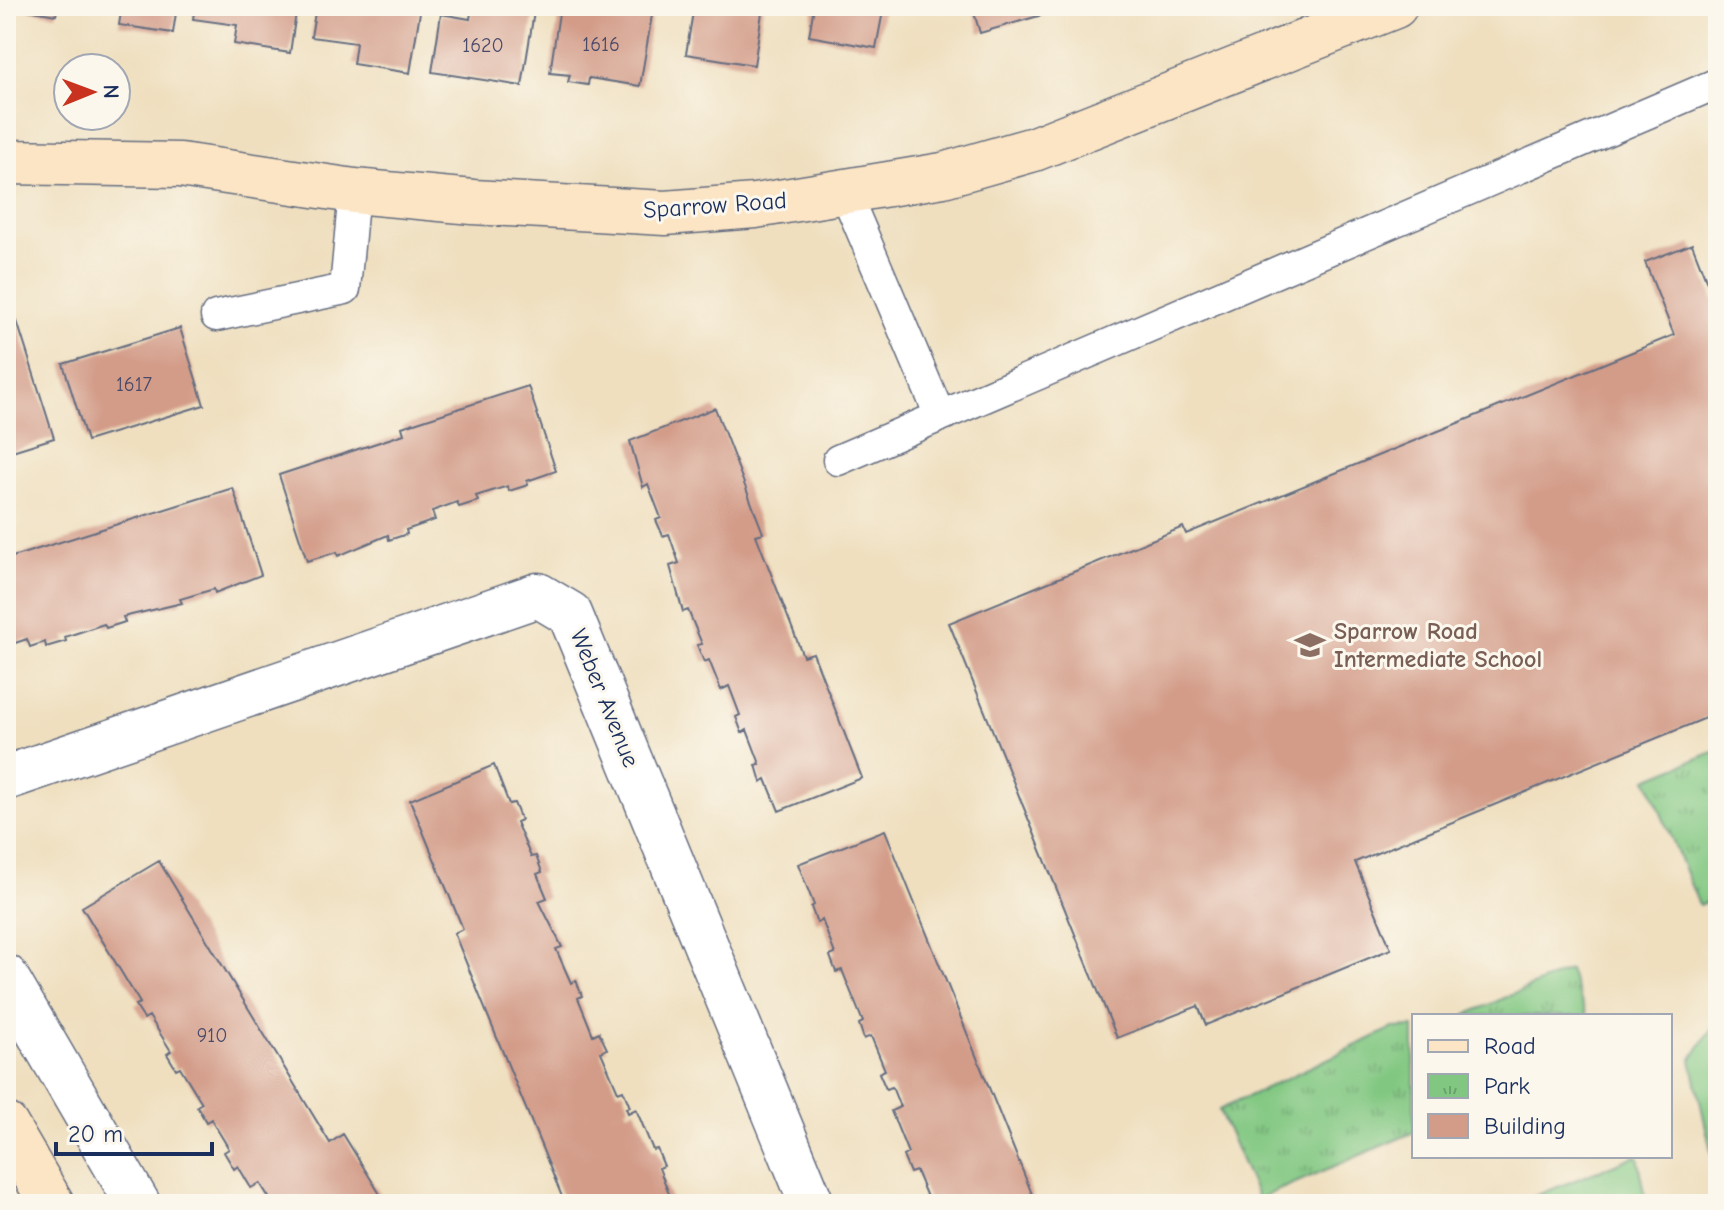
<svg xmlns="http://www.w3.org/2000/svg" width="1724" height="1210" viewBox="0 0 1724 1210" font-family="'Comic Neue',sans-serif">
<style>
.grass{fill:#81c781;stroke:#4e7b70;stroke-width:2}
.park{fill:url(#park-tufts);stroke:#4e7b70;stroke-width:2}
.building{fill:#d39c89}
.lines{fill:none;stroke-linecap:round;stroke-linejoin:round}
.lane-casing{stroke:#656d80;stroke-width:33}
.street-casing{stroke:#656d80;stroke-width:47}
.secondary-casing{stroke:#656d80;stroke-width:47}
.lane{stroke:#fff;stroke-width:30}
.street{stroke:#fff;stroke-width:44}
.secondary{stroke:#fce5c4;stroke-width:44}
.labels{text-anchor:middle;dominant-baseline:central;stroke-width:6;stroke-linejoin:round;paint-order:stroke}
.number-label{font-size:20px;fill:#494a69}
.street-label{font-size:24px;fill:#1b2f5e;stroke:#fbf7ec}
.education-label{font-size:24px;font-weight:bold;fill:#785e54;stroke:#fbf7ec;text-anchor:start}
</style>
<defs>
<pattern id="park-tufts" width="24" height="20" patternUnits="userSpaceOnUse" patternTransform="scale(2)"><rect width="24" height="20" fill="#81c781"/><path d="M3 7l-1-3M5 7V3M7 7l1-3M15 17l-1-3M17 17v-4M19 17l1-3" fill="none" stroke="#69a26d"/></pattern>
</defs>
<rect width="100%" height="100%" fill="#fbf7ec"/>
<filter id="ink" filterUnits="userSpaceOnUse"><feTurbulence type="fractalNoise" baseFrequency=".0125" numOctaves="2"/><feDisplacementMap in="SourceGraphic" scale="16" xChannelSelector="R" yChannelSelector="G"/><feConvolveMatrix kernelMatrix="1 2 1 2 8 2 1 2 1" color-interpolation-filters="sRGB"/></filter>
<filter id="wash" filterUnits="userSpaceOnUse"><feTurbulence type="fractalNoise" baseFrequency=".006" numOctaves="4" result="noise"/><feDisplacementMap in="SourceGraphic" scale="32" xChannelSelector="R" yChannelSelector="G"/><feGaussianBlur stdDeviation="1.8" result="paint"/><feColorMatrix in="noise" values="0 0 0 0 0 0 0 0 0 0 0 0 0 0 0 0 0 1.4 0 .05"/><feComposite in="paint" operator="in"/></filter>
<g filter="url(#wash)">
<rect width="100%" height="100%" fill="#efdfbf"/>
<!-- grass -->
<path class="grass" d="M1718 1019V1182L1691 1060Z
M1635 1156H1638L1647 1204H1515Z"/>
<!-- park -->
<path class="park" d="M1718 750V897L1699 905 1647 779Z
M1569 970 1587 1016H1463Z
M1414 1027V1132L1258 1199 1219 1110 1393 1028Z"/>
<g id="blocks">
<!-- building -->
<path class="building" d="M6 6H58L56 15Z
M122 6H177L173 33 119 25Z
M195 6H297L290 53 234 44 237 25 193 19Z
M316 6H421L410 73 353 64 356 43 311 37Z
M472 6H535L522 86 432 72 441 14 470 19Z
M560 6H593L652 15 640 86 589 78 588 85 568 82 570 75 550 73Z
M694 6H763L754 65 686 54Z
M814 6H884L876 48 809 36Z
M972 6H1058L1059 10 980 33Z
M1692 244 1714 300 1718 298V713L1355 862 1391 949 1206 1025 1198 1006 1117 1038 949 623 1183 527 1186 534 1674 335 1645 262Z
M10 299 54 438 6 453V301Z
M180 328 204 405 87 441 63 364Z
M528 386 556 471 527 481 528 485 509 491 508 486 476 496 478 501 459 507 457 502 432 511 435 520 406 530 407 534 389 540 388 535 338 556 337 552 307 561 279 475 404 434 402 427Z
M715 408 763 533 756 535 803 656 813 653 862 778 779 811 766 779 761 782 756 765 760 764 747 730 742 733 736 717 740 715 729 686 721 690 709 660 704 662 697 645 702 644 688 610 683 612 670 566 679 563 669 534 663 536 656 520 661 518 648 484 643 487 630 441Z
M233 488 261 575 215 593 214 589 180 599 182 603 123 617 125 622 106 628 104 624 65 637 66 641 46 647 45 642 30 647 27 639 6 646V559Z
M494 765 509 804 514 803 521 820 516 822 531 857 536 856 542 872 537 874 547 898 539 901 562 947 556 949 571 983 576 980 582 996 578 998 593 1035 599 1032 607 1049 601 1052 618 1092 623 1090 630 1107 626 1108 628 1113 636 1109 653 1150 657 1149 664 1166 659 1168 673 1204H565L454 933 463 929 410 800Z
M885 830 1036 1204H930L916 1171 910 1173 903 1156 908 1153 891 1111 900 1107 892 1087 886 1089 879 1073 885 1070 871 1036 864 1039 859 1024 863 1022 842 970 836 972 830 956 835 954 822 920 817 923 811 907 814 905 798 864Z
M159 861 330 1143 343 1134 386 1204H273L260 1183 251 1188 238 1166 234 1169 224 1152 229 1149 211 1119 206 1122 197 1106 202 1103 180 1067 176 1069 167 1054 171 1051 149 1016 144 1019 135 1005 140 1003 82 907Z"/>
</g>
</g>
<g filter="url(#ink)">
<use href="#blocks" fill-opacity="0" stroke="#656d80" stroke-width="2"/>
<g class="lines">
<!-- lane casing -->
<g class="lane-casing">
<path id="lane" d="M845 192 940 416
M216 316 345 289 354 191
M838 460 1718 83"/>
</g>
<!-- street casing -->
<g class="street-casing">
<path id="street" d="M6 778 538 595 570 614 812 1204
M6 977 138 1204"/>
</g>
<!-- secondary casing -->
<g class="secondary-casing">
<path id="secondary" d="M6 162 180 165 354 191 473 202 665 213 755 206 943 175 1034 149 1395 6
M6 1125 52 1204"/>
</g>
<!-- lane -->
<use href="#lane" class="lane"/>
<!-- street -->
<use href="#street" class="street"/>
<!-- secondary -->
<use href="#secondary" class="secondary"/>
</g>
</g>
<!-- icons -->
<defs>
<g id="school-bare" transform="scale(2.4)"><path d="M0-5L7-2L0 1L-7-2ZM-4 1L0 2.5L4 1V4Q0 6-4 4Z" fill="#8d6e63" stroke="#fbf7ec" stroke-width="2.5" paint-order="stroke"/></g>
</defs>
<g fill-rule="evenodd">
<use href="#school-bare" x="1310" y="645"/>
</g>
<g class="labels">
<!-- number labels -->
<g class="number-label">
<text x="601" y="44">1616</text>
<text x="483" y="45">1620</text>
<text x="134" y="384">1617</text>
<text x="212" y="1035">910</text>
</g>
<!-- street labels -->
<g class="street-label">
<text transform="translate(715 205) rotate(-4)">Sparrow Road</text>
<text transform="translate(605 698) rotate(68)">Weber Avenue</text>
</g>
<!-- education labels -->
<g class="education-label">
<text x="1334" y="631">Sparrow Road<tspan x="1334" dy="28">Intermediate School</tspan></text>
</g>
</g>
<!-- margin -->
<rect width="1724" height="1210" fill="none" stroke="#fbf7ec" stroke-width="32"/>
<!-- legend -->
<rect x="1412" y="1014" width="260" height="144" fill="#fbf7ec" stroke="#a1a7b3" stroke-width="2"/>
<rect x="1428" y="1040" width="40" height="12" fill="#fce5c4" stroke="#a1a7b3" stroke-width="2"/>
<text x="1484" y="1054" font-size="24" fill="#1b2f5e">Road</text>
<rect x="1428" y="1074" width="40" height="24" fill="url(#park-tufts)" stroke="#a1a7b3" stroke-width="2"/>
<text x="1484" y="1094" font-size="24" fill="#1b2f5e">Park</text>
<rect x="1428" y="1114" width="40" height="24" fill="#d39c89" stroke="#a1a7b3" stroke-width="2"/>
<text x="1484" y="1134" font-size="24" fill="#1b2f5e">Building</text>
<!-- north arrow -->
<g transform="translate(92 92) rotate(89)"><circle r="38" fill="#fbf7ec" stroke="#a1a7b3" stroke-width="2"/>
<path d="M0-6L14 30L0 20L-14 30Z" fill="#c8321e"/>
<text y="-12" font-size="22" font-weight="bold" text-anchor="middle" fill="#1b2f5e">N</text>
</g>
<!-- scale -->
<path d="M56 1142v12h156v-12" fill="none" stroke="#1b2f5e" stroke-width="4"/>
<text x="68" y="1142" font-size="24" fill="#1b2f5e" stroke="#fbf7ec" stroke-width="6" paint-order="stroke">20 m</text>
</svg>
